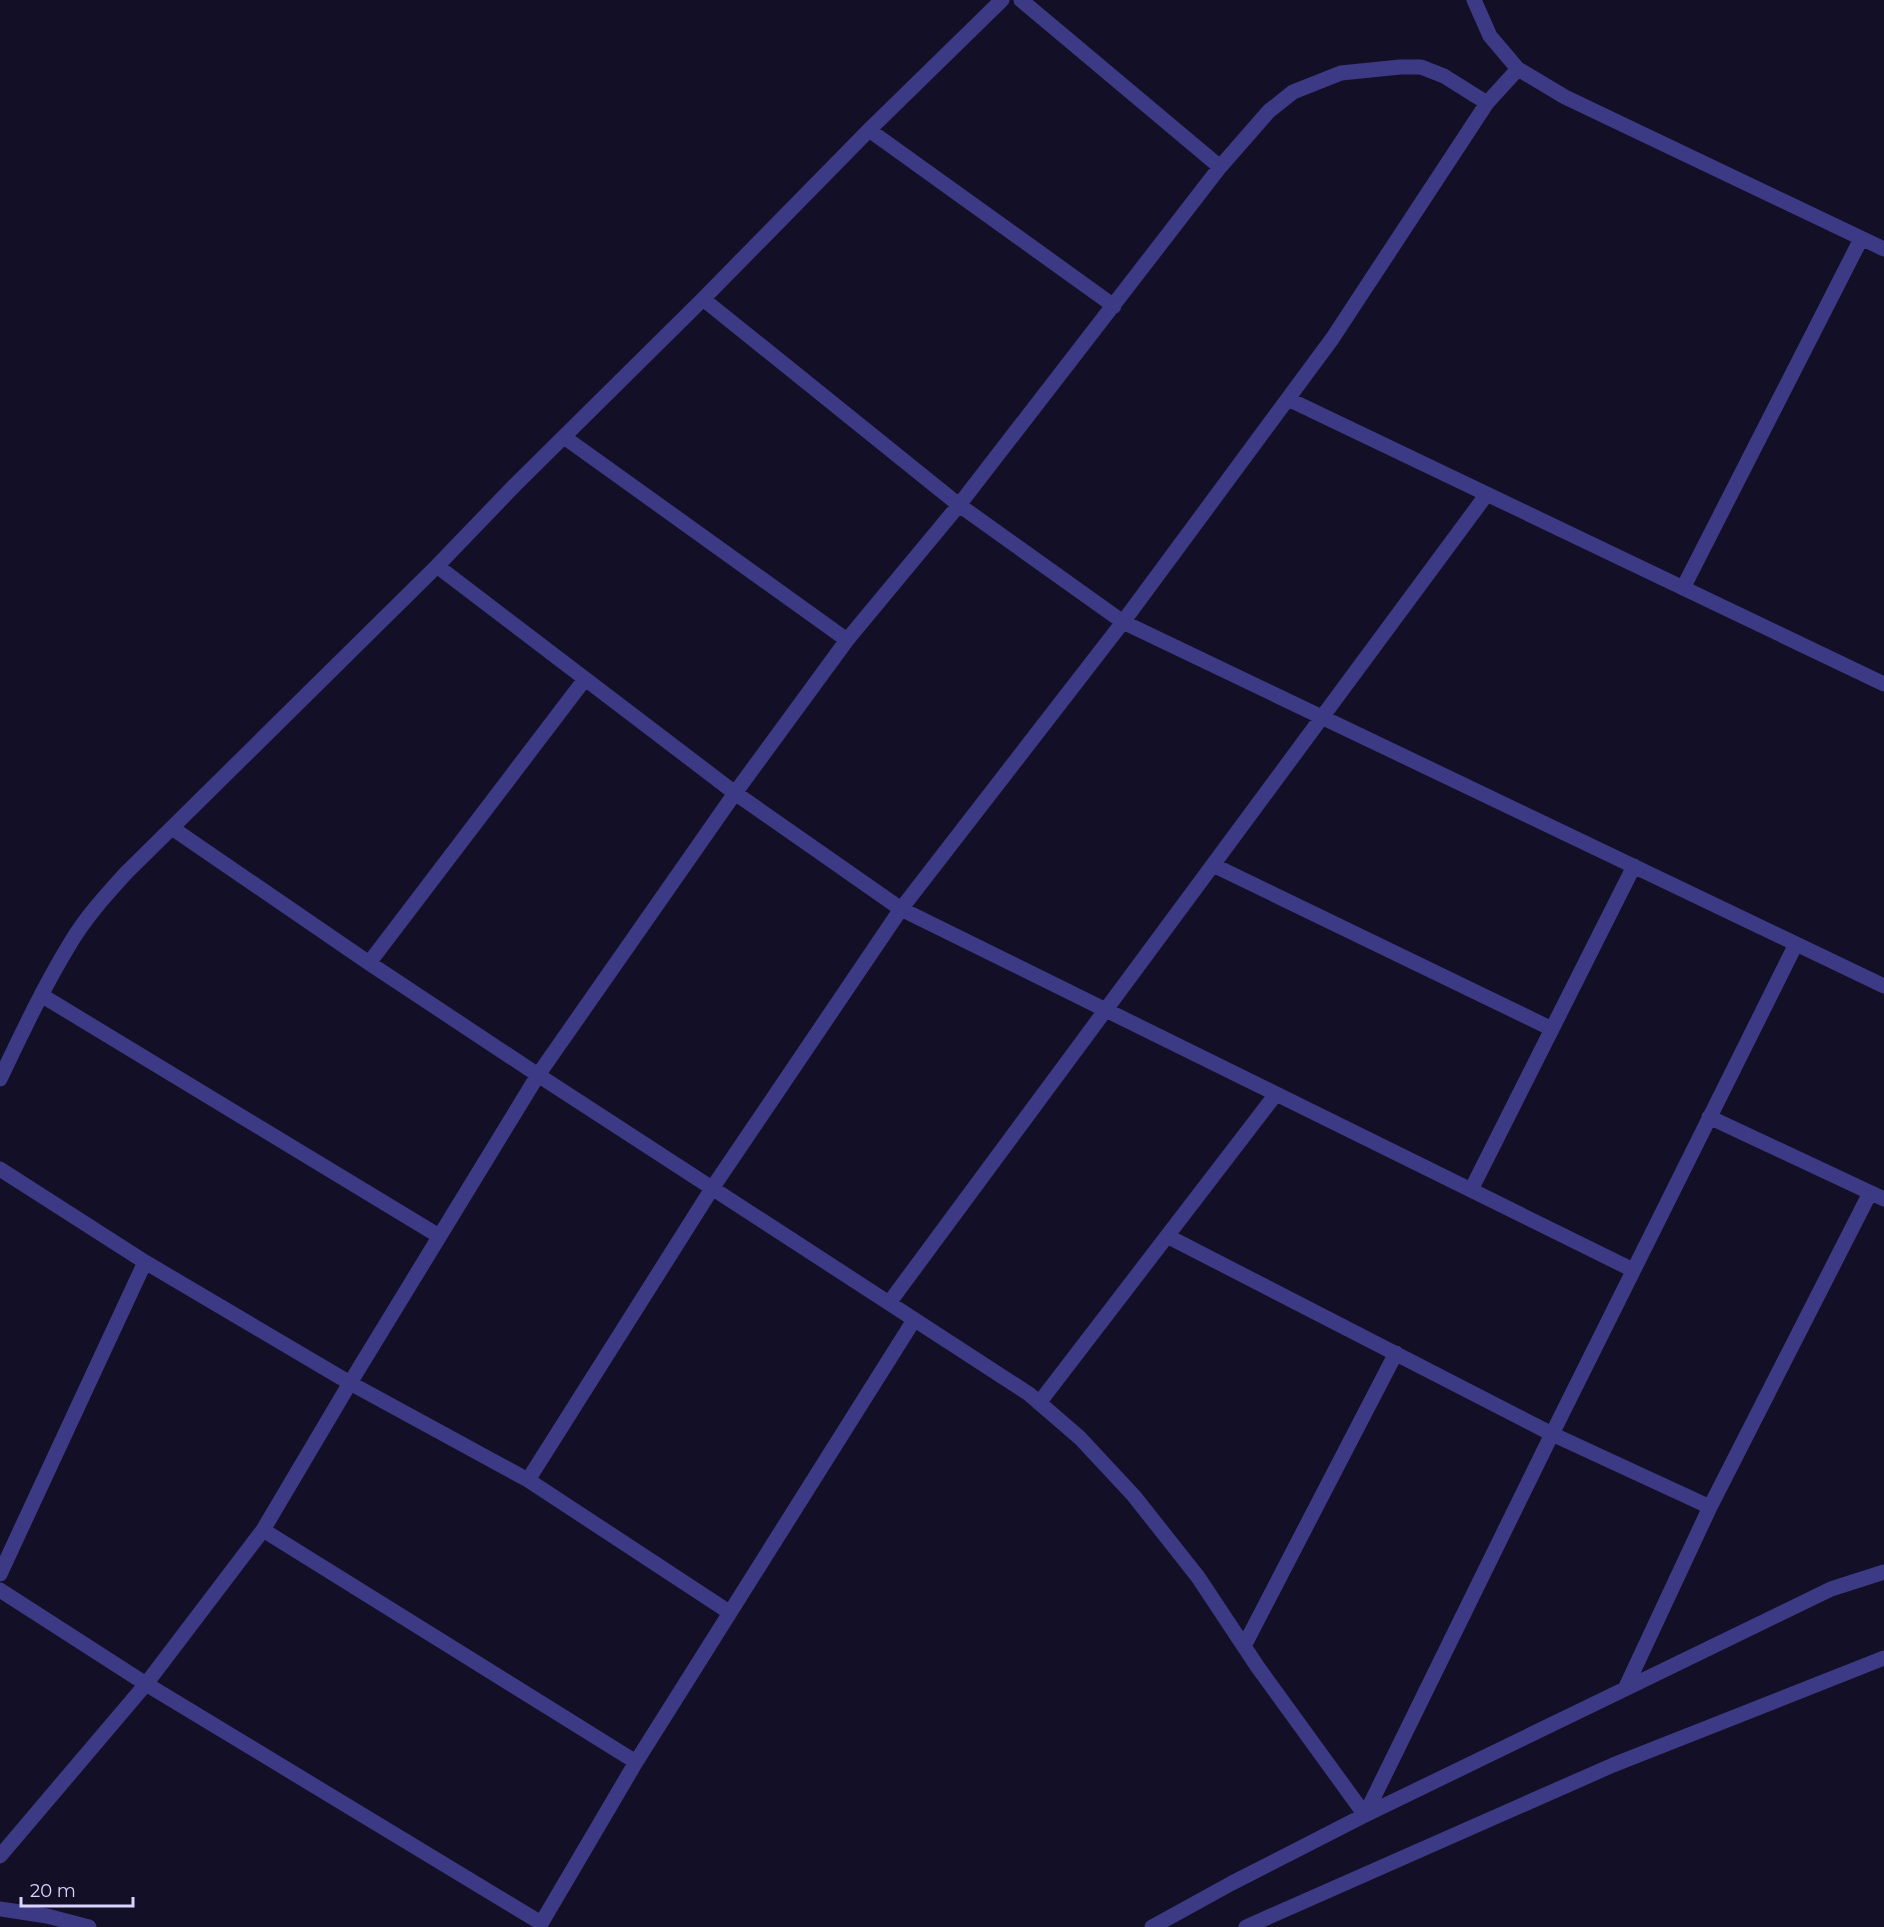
<svg xmlns="http://www.w3.org/2000/svg" width="1884" height="1927" viewBox="0 0 1884 1927" font-family="Montserrat,sans-serif">
<style>
.lines{fill:none;stroke-linecap:round;stroke-linejoin:round}
.minor{stroke:#3d3a85;stroke-width:15}
</style>
<rect width="100%" height="100%" fill="#130f26"/>
<g class="lines">
<!-- minor -->
<path class="minor" d="M1021 0 1220 167
M1518 69 1565 97 1884 249
M869 130 1114 306
M703 299 959 505 1123 622 1884 986
M1288 399 1884 684
M564 437 847 640
M437 566 735 793 901 909 1633 1270
M1683 588 1861 239
M172 828 369 963 538 1075 1029 1394 1080 1438 1134 1496 1198 1577 1257 1666 1365 1815 1552 1434 1710 1507 1625 1689
M1213 865 1552 1029
M369 963 585 679
M41 995 439 1236
M0 1079C22 1033 44 986 71 942 86 917 106 895 126 873L437 566 515 485 703 299 869 130 1002 0
M1709 1117 1884 1199
M0 1169 145 1262 350 1383 528 1480 729 1612
M1471 1190 1634 866
M1167 1236 1552 1434 1796 944
M889 1303 1487 494
M1039 1403 1276 1094
M528 1480 713 1187 901 909 1123 622 1332 339 1487 103 1518 69 1490 36 1474 0
M1710 1507 1870 1193
M263 1530 636 1762
M0 1574 145 1262
M0 1590 146 1684 541 1923
M1244 1646 1396 1353
M0 1856 146 1684 263 1530 350 1383 538 1075 735 793 847 640 959 505 1220 167 1269 111 1293 92 1341 73 1400 67H1421L1444 76 1487 103
M0 1909 47 1916 89 1927
M539 1927 636 1762 914 1320
M1152 1927 1232 1883 1365 1815 1625 1689 1831 1589 1884 1572
M1246 1927 1613 1765 1884 1658"/>
</g>
<!-- scale -->
<path d="M21 1897v9h112v-9" fill="none" stroke="#d9d4ff" stroke-width="3"/>
<text x="30" y="1897" font-size="18" fill="#d9d4ff" stroke="#130f26" stroke-width="4.5" paint-order="stroke">20 m</text>
</svg>
